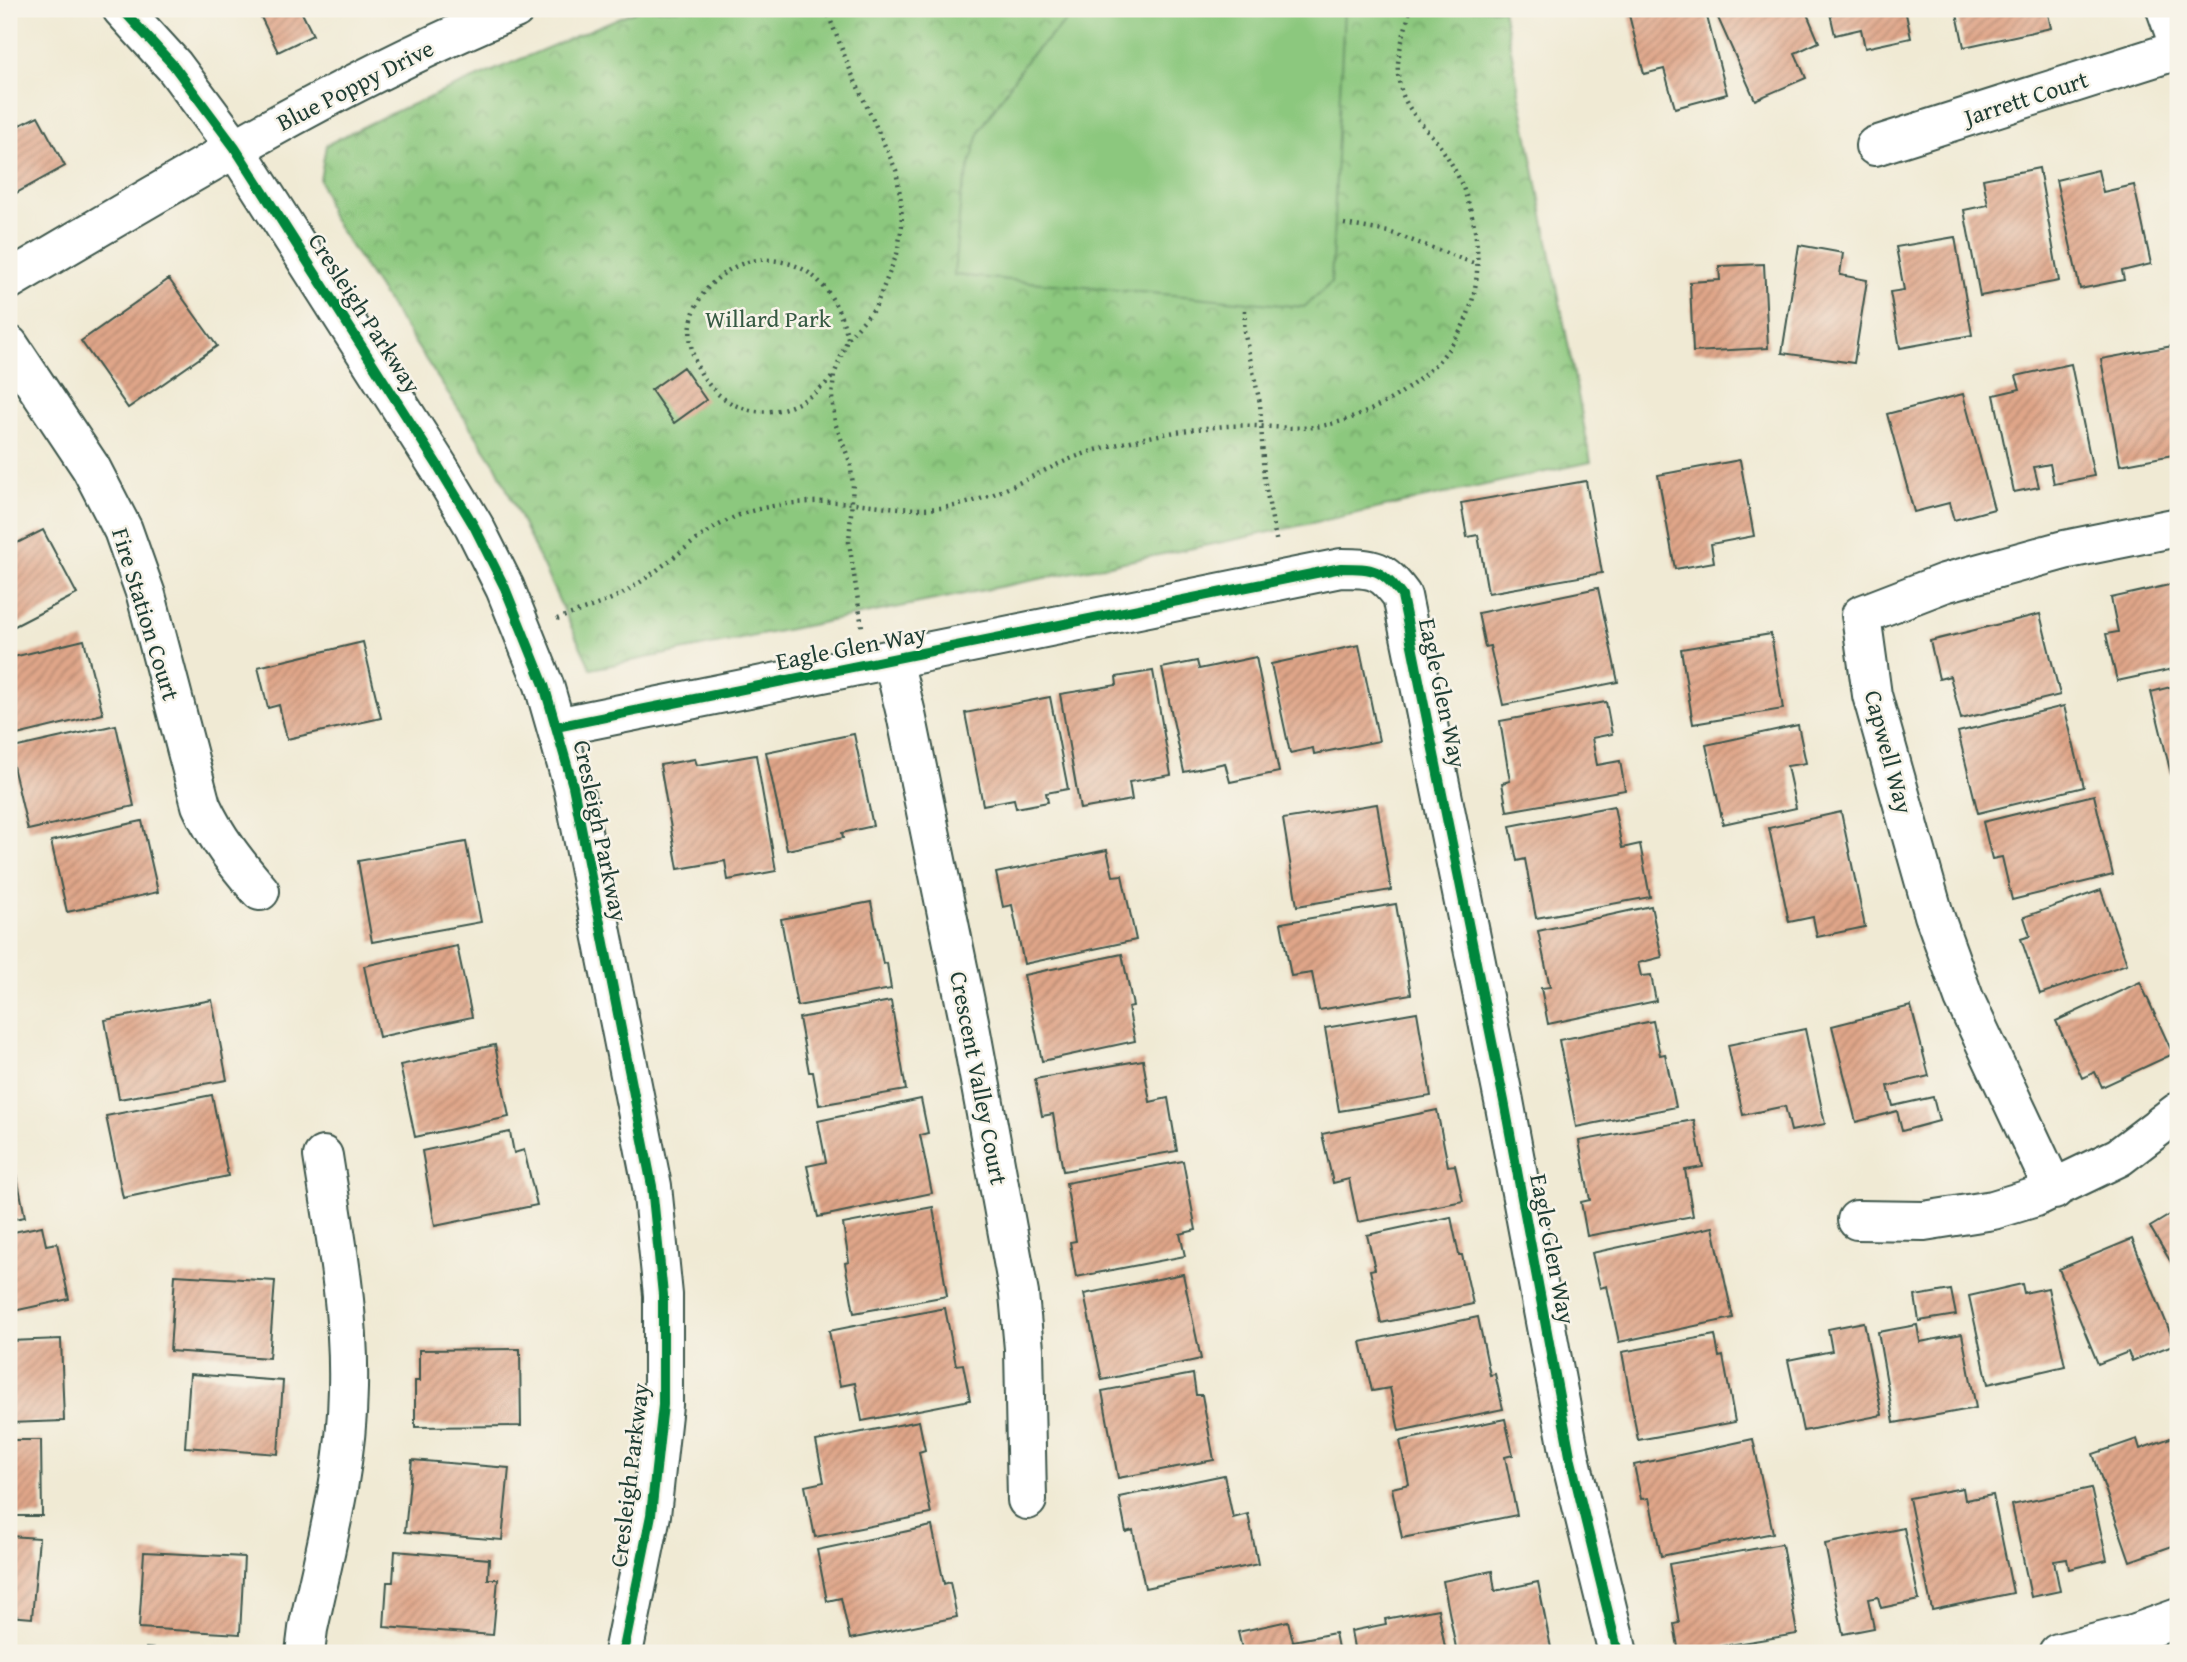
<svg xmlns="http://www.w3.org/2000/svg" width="2187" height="1662" viewBox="0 0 2187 1662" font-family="'Gentium Book Plus',serif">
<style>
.park{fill:url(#park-crowns);stroke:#568259;stroke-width:2}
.pitch{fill:#8cc87e;stroke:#568259;stroke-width:2}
.building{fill:url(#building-hatch)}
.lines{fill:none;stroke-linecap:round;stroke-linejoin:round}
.minor-casing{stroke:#3e574c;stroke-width:42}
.path{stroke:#3e574c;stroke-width:4.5;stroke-dasharray:2 5;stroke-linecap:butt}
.minor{stroke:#fff;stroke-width:38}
.cycleway-casing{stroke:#f7f3e8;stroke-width:15}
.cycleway{stroke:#00873e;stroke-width:10}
.labels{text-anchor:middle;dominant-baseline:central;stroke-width:5;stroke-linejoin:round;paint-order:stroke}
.street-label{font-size:24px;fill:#1f3d34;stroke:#f7f3e8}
.park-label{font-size:24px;fill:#355943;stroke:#f7f3e8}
</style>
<defs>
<pattern id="park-crowns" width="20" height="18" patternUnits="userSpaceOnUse" patternTransform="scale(1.75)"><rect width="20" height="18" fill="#8cc87e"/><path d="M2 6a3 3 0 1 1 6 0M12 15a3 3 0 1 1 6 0" fill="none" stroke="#72a468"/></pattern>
<pattern id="building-hatch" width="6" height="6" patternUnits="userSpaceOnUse" patternTransform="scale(1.75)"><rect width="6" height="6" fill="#e0a689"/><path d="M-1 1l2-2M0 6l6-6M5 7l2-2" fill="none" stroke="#b58871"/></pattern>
</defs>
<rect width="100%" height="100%" fill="#f7f3e8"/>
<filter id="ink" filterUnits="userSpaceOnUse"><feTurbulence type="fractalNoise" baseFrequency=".0143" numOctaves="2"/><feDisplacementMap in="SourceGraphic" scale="14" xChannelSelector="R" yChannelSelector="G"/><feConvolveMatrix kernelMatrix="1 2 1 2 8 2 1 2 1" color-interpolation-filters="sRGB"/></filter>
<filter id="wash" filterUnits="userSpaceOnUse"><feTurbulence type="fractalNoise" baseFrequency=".00686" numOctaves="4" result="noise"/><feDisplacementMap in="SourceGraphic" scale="28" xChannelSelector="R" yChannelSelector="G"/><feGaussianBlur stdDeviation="1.57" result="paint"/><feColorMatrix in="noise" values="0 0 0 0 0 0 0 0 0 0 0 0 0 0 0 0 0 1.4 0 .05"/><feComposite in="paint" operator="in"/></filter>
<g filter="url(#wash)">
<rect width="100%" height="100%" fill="#f0ead4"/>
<!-- park -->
<path class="park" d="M640 9H1503L1591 462 1238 539 591 669 496 466 331 216 320 180 326 145 385 116Z"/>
<!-- pitch -->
<path class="pitch" d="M1079 9H1344L1331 283 1304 307 954 275 961 196 980 130 1028 58Z"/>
<g id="blocks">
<!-- building -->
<path class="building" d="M257 9H300L313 35 278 52Z
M1651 9H1705L1727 94 1675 108 1664 69 1644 74 1629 15Z
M1714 9H1805L1819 42 1795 53 1806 78 1755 100Z
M1829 9H1905L1911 38 1865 48 1861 29 1835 35Z
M1956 9H2047L2051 28 1964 47Z
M11 109 20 125 38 116 65 166 9 197V111Z
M2039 168 2059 281 1980 296 1964 210 1988 205 1983 179Z
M2098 170 2103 192 2134 185 2151 264 2122 271 2124 280 2080 289 2056 180Z
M1955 237 1972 335 1900 348 1890 292 1904 290 1896 247Z
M1799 245 1843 253 1840 275 1867 280 1854 363 1782 353Z
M1764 264 1768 348 1693 352 1690 282 1720 280 1719 266Z
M169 279 217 346 128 408 81 341Z
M2178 345V454L2120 465 2101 359Z
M2071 364 2094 476 2054 484 2050 464 2034 467 2039 487 2014 492 1994 395 2020 389 2016 376Z
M683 367 706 400 674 423 651 390Z
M1963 394 1994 509 1954 520 1949 503 1914 512 1887 414Z
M1740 460 1754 536 1711 544 1714 562 1675 569 1658 475Z
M1586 481 1602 573 1488 593 1478 535 1467 537 1461 503Z
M43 530 77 594 9 629V547Z
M2178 583V668L2117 681 2106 634 2118 632 2111 598Z
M1598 588 1618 682 1503 705 1490 646 1485 647 1478 613Z
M2040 614 2060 695 1961 719 1950 676 1939 679 1930 641Z
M1771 634 1783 709 1693 724 1681 649Z
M84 640 103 714 9 737V658Z
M363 642 381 718 287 739 279 705 268 708 258 667Z
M1359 645 1379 741 1314 754 1313 748 1290 753 1271 664Z
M1256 657 1279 772 1230 782 1225 763 1184 772 1162 668 1197 661 1199 669Z
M1153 671 1171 775 1129 782 1132 800 1080 809 1060 694 1117 685 1116 677Z
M2178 685V772L2171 774 2151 692Z
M1050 697 1068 789 1046 793 1048 802 1016 808 1014 799 983 805 965 713Z
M1606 702 1612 734 1592 738 1597 765 1620 761 1625 790 1507 811 1502 783 1510 781 1500 721Z
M2064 706 2084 787 1978 813 1958 732Z
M116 725 134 806 28 830 9 749Z
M1798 725 1806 763 1787 766 1796 808 1723 824 1706 745Z
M854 734 873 826 842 833 843 838 787 850 766 752Z
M756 755 776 871 728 880 725 861 678 869 660 765 695 759 697 765Z
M2094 795 2113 875 2012 900 2002 857 1992 859 1983 822Z
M1377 804 1391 890 1297 906 1283 819Z
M1614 806 1622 848 1640 844 1650 897 1536 918 1525 859 1517 861 1510 826Z
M1841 812 1865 927 1817 937 1813 917 1789 922 1769 828Z
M142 821 158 892 67 912 51 841Z
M466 842 481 922 372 942 358 861Z
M1107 850 1113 876 1122 875 1136 940 1024 964 1012 905 1003 907 996 873Z
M2101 890 2127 964 2040 994 2021 939 2030 936 2024 917Z
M871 902 883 964 887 963 891 989 797 1006 781 919Z
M1396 904 1411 994 1319 1010 1312 973 1291 976 1281 923Z
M1651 906 1662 957 1638 963 1641 976 1651 975 1656 1001 1548 1024 1541 988 1550 987 1538 931Z
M457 946 472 1017 379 1037 364 966Z
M1122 954 1133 1006 1128 1007 1135 1041 1042 1061 1024 975Z
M2140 982 2173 1054 2102 1087 2095 1072 2082 1078 2056 1021Z
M212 1000 227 1080 119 1099 105 1020Z
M891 1001 906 1090 819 1105 813 1072H809L799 1018Z
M1911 1006 1929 1076 1888 1086 1893 1106 1933 1097 1939 1121 1902 1131 1897 1111 1856 1122 1832 1026Z
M1417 1012 1431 1096 1339 1111 1325 1028Z
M1653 1021 1660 1055 1665 1054 1676 1107 1576 1127 1559 1040Z
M1805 1029 1825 1124 1791 1131 1785 1106 1743 1115 1728 1045Z
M495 1045 509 1117 415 1137 400 1065Z
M1143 1060 1150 1102 1168 1098 1177 1151 1063 1171 1053 1114 1042 1116 1035 1079Z
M212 1095 228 1176 123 1198 106 1116Z
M921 1099 928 1133 920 1135 932 1193 818 1217 807 1166 826 1162 818 1121Z
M1437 1110 1448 1166 1455 1165 1463 1201 1358 1222 1349 1179 1333 1183 1322 1134Z
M1694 1120 1703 1167 1685 1170 1693 1216 1587 1236 1581 1202 1590 1200 1579 1141Z
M510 1132 514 1153 524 1150 537 1205 435 1226 422 1151Z
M9 1137 25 1217 9 1220Z
M1183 1161 1196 1230 1180 1234 1185 1256 1076 1277 1070 1242 1076 1241 1066 1183Z
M933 1207 947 1296 854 1313 845 1263 849 1262 843 1224Z
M2178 1210V1274L2150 1227Z
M1451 1217 1459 1255H1462L1473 1304 1381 1323 1370 1270 1375 1269 1367 1235Z
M42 1226 46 1245 57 1243 69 1299 9 1312V1233Z
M1713 1227 1733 1318 1619 1342 1607 1286 1600 1288 1592 1253Z
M2132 1239 2175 1344 2132 1361 2128 1352 2098 1364 2059 1269Z
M1183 1274 1201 1359 1102 1380 1084 1294Z
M175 1275 275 1281 269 1358 170 1351Z
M2022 1284 2024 1293 2048 1288 2065 1366 1988 1384 1969 1296Z
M1951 1290 1956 1315 1919 1321 1915 1296Z
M945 1308 956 1365 963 1364 970 1400 862 1421 855 1383 840 1386 829 1331Z
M1478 1317 1490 1375 1495 1374 1503 1409 1399 1431 1390 1388 1372 1391 1361 1342Z
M1864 1322 1882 1415 1803 1431 1788 1360 1832 1351 1828 1329Z
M1917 1325 1920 1342 1962 1334 1976 1408 1894 1423 1878 1332Z
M1715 1335 1719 1357 1723 1356 1735 1422 1638 1440 1622 1352Z
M61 1339 64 1421 9 1423V1341Z
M520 1349 521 1426 415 1427V1381H419V1350Z
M190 1374 283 1381 278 1454 185 1447Z
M1193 1374 1196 1395H1202L1214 1460 1118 1478 1102 1391Z
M1505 1419 1513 1455 1505 1457 1517 1515 1402 1538 1392 1488 1409 1484 1400 1441Z
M919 1421 925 1450 919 1452 931 1514 815 1537 805 1486 824 1482 816 1441Z
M2173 1437 2178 1454V1544L2130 1561 2093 1454 2137 1439 2140 1449Z
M1753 1439 1773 1533 1661 1556 1649 1498 1641 1499 1634 1465Z
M9 1440H41L42 1516H9Z
M412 1460 509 1468 502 1540 405 1532Z
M1224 1475 1233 1518 1248 1514 1258 1564 1145 1588 1133 1530 1126 1532 1119 1497Z
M1963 1488 1965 1500 1993 1495 2013 1593 1932 1610 1909 1498Z
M2091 1488 2107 1560 2069 1569 2067 1559 2054 1561 2060 1591 2031 1597 2012 1505Z
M932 1526 944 1584 950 1582 957 1617 850 1639 841 1598 827 1601 817 1550Z
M1904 1528 1919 1600 1881 1608 1878 1597 1868 1599 1874 1628 1843 1634 1825 1544Z
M9 1536 39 1538 32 1618 9 1616Z
M1782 1544 1797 1634 1679 1653 1674 1624 1679 1623 1669 1564Z
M395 1551 489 1559 488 1579H498L493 1635 384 1627 387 1582H393Z
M144 1552 244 1557 240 1634 139 1628Z
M1492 1571 1495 1591 1538 1582 1552 1653H1457L1443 1581Z
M1438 1609 1446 1653H1355L1351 1631 1386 1624 1385 1619Z
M1288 1621 1293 1641 1335 1633 1339 1653H1243L1238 1632Z
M146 1648 176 1651V1653H145Z
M373 1649 404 1651V1653H372Z"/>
</g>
</g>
<g filter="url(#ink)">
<use href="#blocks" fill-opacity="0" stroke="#3e574c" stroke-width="2"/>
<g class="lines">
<!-- minor casing -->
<g class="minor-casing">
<path id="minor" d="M122 9 174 66 235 148 438 466 474 526 505 588 544 685 573 786 652 1186 663 1295V1405L651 1515 623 1653
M2166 9 2178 43
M1875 146 2178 50
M9 280C175 183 338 82 515 9
M9 345 91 468 123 530 146 595 201 805C216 838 237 864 260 891
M893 660 906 714 969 1021 1019 1294 1024 1349 1027 1500
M556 727 1341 568C1374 568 1382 569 1402 596L1504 1101 1571 1461 1618 1653
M2054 1190 1964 998 1934 915 1872 695 1861 615 1944 583 2064 550 2178 527
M1857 1220 1924 1221 1993 1210 2036 1197 2119 1157 2178 1112
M305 1653 308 1629C325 1550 347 1470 348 1388 350 1310 335 1233 323 1156
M2058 1653 2136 1633 2178 1618"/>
</g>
<!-- path -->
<path class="path" d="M826 9 851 72 896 170 901 201 902 226 897 254 875 308 848 338 834 375
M1344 224 1389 232 1476 264
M1245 310 1244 331 1260 403 1264 479 1277 544
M848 338C838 302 821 270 783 262 759 256 737 262 718 278 640 342 742 476 834 375L832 397 835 423 850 462 853 485 849 542 862 627
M557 619C584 609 612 602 636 585 673 561 705 526 748 512 781 502 819 500 854 503 883 506 910 511 940 508 996 503 1043 465 1096 450 1139 438 1183 429 1227 426 1256 424 1286 430 1314 427 1372 420 1443 375 1466 319 1490 262 1474 190 1437 142 1421 122 1403 107 1399 81 1394 57 1406 32 1410 9"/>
<!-- minor -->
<use href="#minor" class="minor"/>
<!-- cycleway casing -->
<g class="cycleway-casing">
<path id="cycleway" d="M122 9 174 66 235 148 438 466 474 526 505 588 544 685 573 786 652 1186 663 1295V1405L651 1515 623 1653
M556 727 1341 568C1374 568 1382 569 1402 596L1504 1101 1571 1461 1618 1653"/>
</g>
<!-- cycleway -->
<use href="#cycleway" class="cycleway"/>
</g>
</g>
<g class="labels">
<!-- street labels -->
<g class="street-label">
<text transform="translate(355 85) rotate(-27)">Blue Poppy Drive</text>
<text transform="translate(2026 98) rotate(-18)">Jarrett Court</text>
<text transform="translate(365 313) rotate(57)">Cresleigh Parkway</text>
<text transform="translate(146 614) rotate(73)">Fire Station Court</text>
<text transform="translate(851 647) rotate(-11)">Eagle Glen Way</text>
<text transform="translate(1443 693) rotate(78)">Eagle Glen Way</text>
<text transform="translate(1889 752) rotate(75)">Capwell Way</text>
<text transform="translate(601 831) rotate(78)">Cresleigh Parkway</text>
<text transform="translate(979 1078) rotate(79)">Crescent Valley Court</text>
<text transform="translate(1553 1249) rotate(79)">Eagle Glen Way</text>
<text transform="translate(629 1475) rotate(-83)">Cresleigh Parkway</text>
</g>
<!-- park labels -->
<g class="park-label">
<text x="768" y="318">Willard Park</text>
</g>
</g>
<!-- margin -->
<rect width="2187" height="1662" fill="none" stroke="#f7f3e8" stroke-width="35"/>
</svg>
